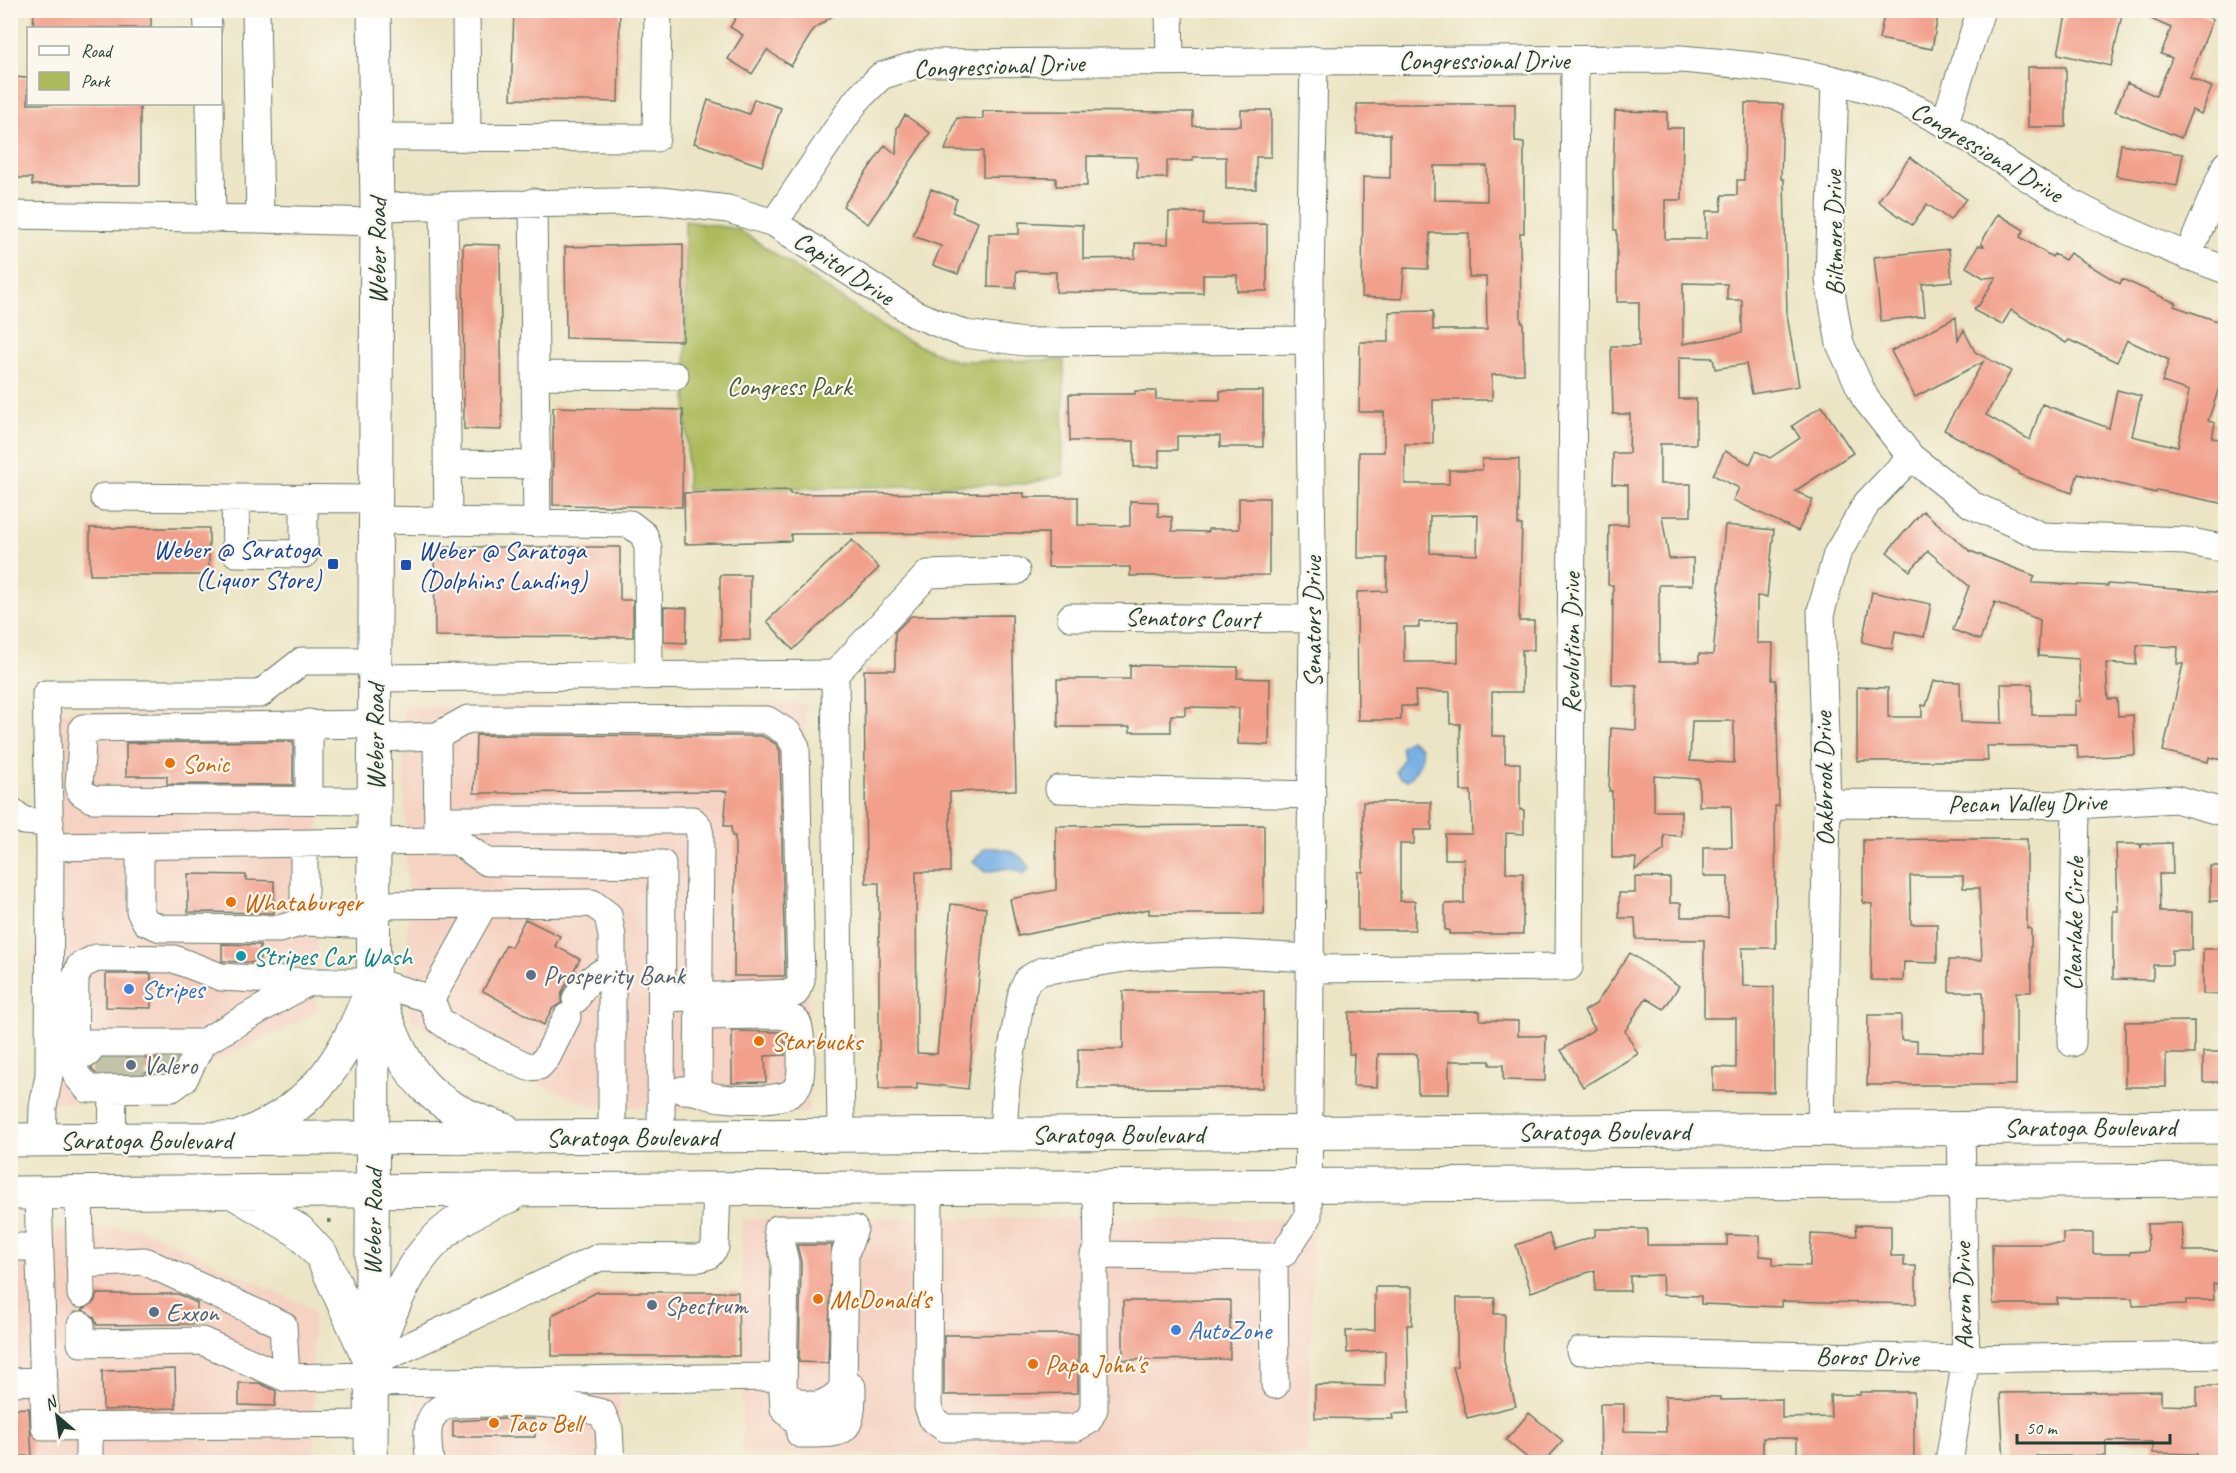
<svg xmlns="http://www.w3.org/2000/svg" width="2236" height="1473" viewBox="0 0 2236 1473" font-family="Caveat,sans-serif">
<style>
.built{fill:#f5d2c2}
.green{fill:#aebb5d;stroke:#667c48;stroke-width:1.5}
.water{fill:#74aee4;stroke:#4a768c;stroke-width:1.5}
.building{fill:#f2a08c;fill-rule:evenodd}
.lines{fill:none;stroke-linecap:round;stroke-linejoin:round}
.minor-tunnel{stroke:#c3c3a8;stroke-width:27;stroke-dasharray:27 14;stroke-linecap:butt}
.minor-casing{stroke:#677867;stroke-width:29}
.major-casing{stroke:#677867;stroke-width:35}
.path{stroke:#677867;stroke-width:4;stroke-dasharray:4.5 4.5;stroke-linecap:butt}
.minor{stroke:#fff;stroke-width:27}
.major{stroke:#fff;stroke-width:33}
.transit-dot{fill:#1a4fb4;stroke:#fbf7ec;stroke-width:2}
.food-dot{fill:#e8710a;stroke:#fbf7ec;stroke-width:2}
.culture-dot{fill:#0f9aa8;stroke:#fbf7ec;stroke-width:2}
.service-dot{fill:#5c6f8a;stroke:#fbf7ec;stroke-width:2}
.shop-dot{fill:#3f7fe0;stroke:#fbf7ec;stroke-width:2}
.labels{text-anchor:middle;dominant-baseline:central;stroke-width:4.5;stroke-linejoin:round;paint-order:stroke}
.street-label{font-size:26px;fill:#1f3d34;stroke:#fbf7ec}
.park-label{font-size:26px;fill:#435c3e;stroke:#fbf7ec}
.transit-label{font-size:26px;fill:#164399;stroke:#fbf7ec;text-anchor:end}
.food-label{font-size:26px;fill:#c56008;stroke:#fbf7ec;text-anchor:start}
.culture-label{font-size:26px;fill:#0d838f;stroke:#fbf7ec;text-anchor:start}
.service-label{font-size:26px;fill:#4e5e75;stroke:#fbf7ec;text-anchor:start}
.shop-label{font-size:26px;fill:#366cbe;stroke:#fbf7ec;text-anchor:start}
</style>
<rect width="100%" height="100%" fill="#fbf7ec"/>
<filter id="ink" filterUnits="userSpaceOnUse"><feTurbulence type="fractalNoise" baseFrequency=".0167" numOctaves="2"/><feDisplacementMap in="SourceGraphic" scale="12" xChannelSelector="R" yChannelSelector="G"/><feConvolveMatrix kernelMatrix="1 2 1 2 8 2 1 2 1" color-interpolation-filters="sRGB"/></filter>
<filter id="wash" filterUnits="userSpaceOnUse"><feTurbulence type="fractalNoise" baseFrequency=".008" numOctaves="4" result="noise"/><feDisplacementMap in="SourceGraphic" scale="24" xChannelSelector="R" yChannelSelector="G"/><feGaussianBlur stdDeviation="1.35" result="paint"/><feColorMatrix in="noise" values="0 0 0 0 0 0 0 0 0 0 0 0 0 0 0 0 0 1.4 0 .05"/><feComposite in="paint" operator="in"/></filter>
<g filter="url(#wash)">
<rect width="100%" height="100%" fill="#ece5c5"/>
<!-- built -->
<path class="built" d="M806 704 809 1113 592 1106 478 1061 410 1019 402 707Z
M39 712 321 713 316 1013 201 1068 188 1090 168 1106 33 1101Z
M881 1218 1314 1220 1308 1454H742V1219Z
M138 1227 313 1309 315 1462H11L10 1234Z
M620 1392 619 1462H416V1393Z"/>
<!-- green -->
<path class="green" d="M685 221 738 229 901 338 956 361 1064 360 1063 475 1025 484 687 490Z"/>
<!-- water -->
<path class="water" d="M1410 740 1421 747C1423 761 1418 771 1408 780L1400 778 1396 772 1403 758 1401 746Z
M985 848C1003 847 1020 851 1030 868L1024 874 1009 868 985 872 973 862Z"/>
<g id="blocks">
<!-- building -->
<path class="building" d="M34 10H151V28H33Z
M514 10H620L618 102 511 99Z
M741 10H841L814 29 791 66 767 50 752 74 728 59 743 35 730 27Z
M1885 10H1939L1932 49 1879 39Z
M2067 10H2123L2111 66 2058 54Z
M2131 10H2192L2213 19 2190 78 2212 87 2201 114 2192 110 2181 138 2115 111 2127 83 2156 96 2172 58 2161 54 2171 28Z
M2028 67H2066V127H2028Z
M10 77 28 78V104H140V185H32V178H10Z
M754 99 781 108 762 166 694 143 708 100 749 114Z
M1745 103 1783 104 1781 179H1784L1787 315 1799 386 1752 394 1746 364 1715 369 1713 358 1679 357V399H1696V444H1660V484H1691V516H1662L1669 559 1693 558V585H1659V662H1699V654L1713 655 1725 525 1774 530 1767 597 1757 596V643H1773L1772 680H1776L1779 806H1775L1776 948H1742L1743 986 1774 987V1092L1713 1091V1067L1736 1068V1018H1704V940L1636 939 1635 918H1619V893H1635V877L1670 878V903H1681V917H1728V876H1703V847H1732L1731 806H1699V779L1654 776V811H1681V836L1664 835V850L1635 870 1636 858H1612V791H1609L1611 728 1636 730 1637 686 1612 685 1613 585H1608L1609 525H1628V485L1612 484 1613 453H1629L1630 414H1613L1611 346H1639V302H1617V230H1614L1613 172 1615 111 1667 112V128H1683L1682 200H1665V239H1706V211H1721L1722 195H1737V180H1744ZM1683 283 1727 284V300H1742V333L1683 344ZM1692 721H1734V763L1690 761Z
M1357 104H1515V142L1524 143V233H1520L1521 322H1523L1524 374 1492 375V400H1433V444H1405V484H1449V470H1482V459H1519L1518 525H1522L1519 621H1534V650H1522V692H1492V736H1505V763H1520V810H1524V834L1506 833V873H1523V934H1449V930H1445V904L1464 903V859H1445V834H1472L1471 791H1461L1460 724H1450V692L1415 691 1416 706H1401V720H1358L1357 592 1387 591V558H1358L1359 452H1384V412H1359L1360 342H1389V312L1433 311V330H1487L1486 277H1469V233H1430L1428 269 1404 268 1402 299 1362 297 1363 177 1390 178V134H1357ZM1434 166H1487V201L1434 200ZM1478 515 1477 555 1430 553V516ZM1458 621V662H1404V627H1419V622Z
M1241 110H1271V157H1256V189H1226V157H1193V161H1167V178H1137V157L1087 156V186H1056V178L983 177V151L945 150 957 118 983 119V111L1193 112V126H1241Z
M905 115 930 133 868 224 843 206 885 145 896 154 897 128Z
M2121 144 2183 154 2177 186 2116 176Z
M1910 157 1966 199 1950 220 1927 204 1912 225 1878 201Z
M931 189 957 199 952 212 978 222 958 274 933 265 941 246 913 236Z
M1169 212 1204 213 1203 225 1267 224V291H1237V275H1203V293L1056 292V272L1016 271V288L988 287 989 234H1019V222L1083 225V259L1135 258V243L1168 244Z
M1998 214 2024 230 2020 237 2052 257 2054 254 2065 260 2070 253 2120 284 2122 279 2176 303 2174 306 2226 324V367L2208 421 2215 423 2212 438 2226 440V504L2157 490 2156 493 2078 474 2072 493 2018 474 2019 472 1944 430 1983 362 1915 397 1891 351 1956 317 1958 340 1964 330 1975 352 2011 371 1986 415 2030 440 2042 404 2109 428 2117 390 2141 396 2132 436 2178 447 2189 391 2162 382 2169 360 2127 340 2117 362 2069 340 2066 343 2011 310 2002 325 1975 311 1974 308 1979 305 1996 277 1984 278 1966 267 1978 246H1984L1981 243Z
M463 244 500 245 502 430 464 429Z
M683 244V341L566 338 565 247Z
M1949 249 1952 281 1922 284 1925 316 1881 321 1874 257Z
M1135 391H1156V399L1220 400V391H1263V447H1220V436H1177V450H1159V467H1134V441H1070L1069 394H1135Z
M1822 406 1853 453 1795 491 1813 500 1798 531 1733 500 1739 488 1713 475 1725 451 1750 464 1756 451 1770 458 1800 438 1792 426Z
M553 407 683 410 682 507 553 505Z
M790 490V494L1024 493V497H1078V525L1130 526V501L1158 502V516L1172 517V531L1208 532V529H1239V498H1269V575L1130 576V567H1048V533L791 534V541L685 544 684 493Z
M1923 511 1970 551 2035 576 2032 583 2108 586V584L2226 593V761L2209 757 2208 762 2163 751 2183 664H2177L2178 647 2137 645 2136 665 2106 663 2108 699H2117L2118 716 2133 715 2135 755 2078 758 2077 745 1987 746 1988 761H1857V687L1888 688V717H1922V705L1926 706 1934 681 1960 682 1961 722 2002 723 2001 684H2032V715H2075V701H2081L2079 659 2038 656 2040 620 1995 602 1980 640 1953 630 1969 586 1928 551 1910 571 1887 552Z
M90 528H209V575H90Z
M852 540 879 568 793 650 767 621Z
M434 547H620V600H633V637L435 636Z
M720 575H750V640H720Z
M1872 592 1931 604 1924 637 1895 631 1892 649 1862 642Z
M664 607 687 608 686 643 664 642Z
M1012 615 1016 790 950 792V872H916L917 1053 937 1054 951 904 986 908 968 1089 917 1083V1089H879V883H866L864 670H895V632L911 616Z
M1130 665 1238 667 1237 678 1270 679 1269 745 1238 744 1239 708 1185 707V715H1171V732H1130V727H1058L1057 679H1130Z
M476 735 762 736 776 744 780 751 785 976H734L735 836H732L731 826H724L727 791 474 793Z
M293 741V785L167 784V776H126V743Z
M1363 802H1431L1432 830H1414V844H1400V901H1415V930H1358V872H1363Z
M1264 825V914H1149V909L1018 936 1010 899 1056 890V826Z
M1947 839H2027V928L2031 929V992H2016V1085H1867L1868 1015H1901V1040L1917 1041V1052L1983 1054V992H1949V960H1982L1979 888H1963V876H1910L1911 924H1937V963L1904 962 1903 981 1871 980 1872 904 1863 903V840Z
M2172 843 2173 874H2159L2160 912H2192V950H2172V965H2153V980L2113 979V911H2118L2116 844H2140L2141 848 2142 844Z
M2210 866H2226V901H2210Z
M188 874 246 875V880L274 881V913L188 912Z
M525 919 560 936 555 946 580 959 562 992 561 1003 552 1009 544 1025 483 991 506 945 511 947Z
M222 944 260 945V963L222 961Z
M2203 949H2226V994H2203Z
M1630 953 1679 986 1664 1009 1646 998 1625 1031 1638 1054 1583 1087 1561 1050 1595 1029 1584 1011 1596 1004Z
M106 974H151V1008L106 1007Z
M1123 991H1264L1263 1088H1078V1049H1123Z
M1480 1011V1020L1518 1021V1036H1546L1545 1081 1503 1080V1065H1490V1061H1449V1094H1418L1417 1054H1378L1377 1087 1353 1086 1354 1054H1349V1012Z
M2194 1021V1054H2166V1087H2125V1022Z
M732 1031 784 1032 785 1055 765 1056 766 1082 732 1083Z
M2203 1052H2226V1082H2203Z
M102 1059H177L167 1072 95 1073 91 1068Z
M2182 1223 2184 1251H2226V1284H2213L2214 1300H2186V1304L2133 1306 2132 1298H2057V1304H1993L1992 1244H2063V1233H2093V1254H2130V1252L2148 1251 2147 1224Z
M1856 1225 1891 1226V1256H1904V1266H1916V1304L1781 1301V1307L1701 1304V1296L1663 1295 1662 1275 1630 1276V1291H1595V1270L1531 1292 1516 1245 1549 1234 1554 1249 1595 1236V1229H1647V1245H1727V1235L1760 1236V1256L1773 1257V1265L1810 1266 1811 1234 1857 1236Z
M797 1245H832L828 1363 799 1362 801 1262Z
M1375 1287H1412V1325H1407L1409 1413 1392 1414 1393 1419 1315 1418V1385L1385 1386V1351L1347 1353 1346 1331 1375 1330Z
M597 1292H738L739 1356H552V1315Z
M97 1294H178L197 1303V1324L97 1325 94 1317 82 1310 94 1302Z
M1457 1298H1495L1494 1314H1505L1504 1362 1516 1406 1467 1418 1453 1367 1457 1366Z
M1230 1300V1359L1123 1360V1301Z
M1066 1334H1078V1393L944 1395V1335Z
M175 1369 176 1408 103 1410 102 1371Z
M239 1383H259L276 1391 275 1406 239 1405Z
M2197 1386H2226L2225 1460H2197V1454L2153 1453V1442L2106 1441V1456H2036V1462H2004L2000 1393 2161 1391V1405L2197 1406Z
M1860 1392H1914V1462H1861V1459L1797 1460V1438H1763V1462H1696V1458H1657V1462H1601L1600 1404H1624V1431L1666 1432 1665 1396 1720 1397V1400L1782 1399V1418L1831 1417 1830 1395H1860Z
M29 1408 32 1456 10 1457V1409Z
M1529 1413 1563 1441 1544 1462H1532L1506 1440Z
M490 1419H534L535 1437H453V1421Z"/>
</g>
</g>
<g filter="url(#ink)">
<use href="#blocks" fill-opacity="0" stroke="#677867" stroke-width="1.5"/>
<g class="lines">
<!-- minor-tunnel -->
<path class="minor-tunnel" d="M110 1053V1076
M131 1053V1076
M172 1076 173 1053"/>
<!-- minor casing -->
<g class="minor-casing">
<path id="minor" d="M207 10 208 28
M256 10 260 219 377 222
M466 10 467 138
M1169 10 1170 61
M1835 81 1829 280 1840 344 1865 398 1911 457 1972 505 2042 536 2186 541 2226 549
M210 104 212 219
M1945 122 1981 10
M376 137 656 138 658 10
M533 202 537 523
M444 205 448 521
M377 207 661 201 728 209 774 223 915 314 965 334 1024 342 1309 340
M10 215 260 219
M774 223 856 101 881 76 922 63 1681 59C1753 65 1828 72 1895 99 1954 123 2001 163 2055 194 2109 225 2168 249 2226 270
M2188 256 2226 165
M535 375 675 376
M447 464 537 465
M104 497 376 499
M235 498 236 553 304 554V498
M376 520 630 524 644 535 648 548 649 675
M1071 617 1313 619
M835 674 928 574 1016 571
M375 678 835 674 841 1135
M437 736 468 719 767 720 788 733 796 747 801 981 795 993 662 998
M1059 789 1312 795
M309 799V723
M375 801 92 799 81 792 79 786 83 728 375 724
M1827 803 2076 805 2175 799 2226 813
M10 810 24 821 50 823
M438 820H692L698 826 700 835 698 1090
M438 841H457L487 862 662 864 661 1137
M140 846V911L146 922 161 928 279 929 304 922 374 925
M50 847 46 694H260L302 661H375
M374 905 592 903 608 915 612 937V1137
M304 922V844
M1311 969 1569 967 1575 60
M308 982 221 977 174 959 96 958 80 966 75 979 74 1067 77 1076 88 1089 172 1088 184 1079 202 1043 308 982H374L431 999
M431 999 439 1020 456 1032 528 1067 539 1066 547 1057 567 1017
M431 999 484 904
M576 999C584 982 596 975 612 967
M2072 1043 2076 805
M88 1053V1043H202
M682 1090C699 1089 706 1097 722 1098 736 1100 780 1101 791 1093 794 1091 798 1086 799 1082 802 1073 802 1029 797 1022 793 1017 786 1017 780 1015L699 1016
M1821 1129 1827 803 1821 611 1837 554 1867 503 1911 457
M1003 1134 1006 1084 1022 992 1028 979 1042 971 1132 957 1217 953 1311 958
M42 1140 43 1107 49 1075 50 847 438 841 437 736 375 738
M112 1140 113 1089
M1097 1186 1098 1255
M929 1187 928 1407 933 1420 945 1428H1075L1088 1421 1094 1409V1255L1274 1257 1284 1253 1308 1217 1313 619 1309 340 1314 60
M79 1192 81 1294
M38 1193 45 1427 372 1424
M10 1247H39
M1274 1257 1275 1385
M80 1264 144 1261 283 1325 286 1378
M81 1325V1343L202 1341 286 1378 371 1376
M1580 1351 1966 1359 2226 1355
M371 1364 600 1257 700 1258 709 1255 715 1247 717 1188
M10 1382 44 1381
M371 1383 775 1377
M783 1393C805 1410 825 1410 843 1388L845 1254 854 1229H777L785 1262 783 1393 784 1409 798 1423C825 1422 834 1413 843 1388
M800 1434C846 1434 852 1436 852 1387
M89 1462V1427
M430 1462C427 1438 422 1411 452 1404 502 1403 553 1399 602 1413L609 1429 611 1462
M1949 1462 1966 1359 1961 1128"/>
</g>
<!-- major casing -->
<g class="major-casing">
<path id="major" d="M382 1006C407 1079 430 1106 505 1130
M242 1136C311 1109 341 1065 368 998
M10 1140 2226 1127
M233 1192 299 1231 322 1256 367 1354
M10 1193 2226 1180
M379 1342C406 1268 433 1222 510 1196
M371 1462 377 207 374 10"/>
</g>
<!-- path -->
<path class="path" d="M327 1221H336"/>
<!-- minor -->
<use href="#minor" class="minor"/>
<!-- major -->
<use href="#major" class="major"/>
</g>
</g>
<!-- markers -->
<g class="transit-dot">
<rect x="327" y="558" width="12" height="12" rx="3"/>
<rect x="400" y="559" width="12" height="12" rx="3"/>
</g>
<g class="food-dot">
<circle cx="170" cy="763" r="6"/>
<circle cx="231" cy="902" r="6"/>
<circle cx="759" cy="1041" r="6"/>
<circle cx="818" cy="1299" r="6"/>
<circle cx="1033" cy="1364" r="6"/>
<circle cx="494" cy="1423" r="6"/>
</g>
<circle class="culture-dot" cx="241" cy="956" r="6"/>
<g class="service-dot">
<circle cx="531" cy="975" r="6"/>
<circle cx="131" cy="1065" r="6"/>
<circle cx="652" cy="1305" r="6"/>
<circle cx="154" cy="1312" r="6"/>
</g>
<g class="shop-dot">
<circle cx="129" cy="989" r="6"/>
<circle cx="1176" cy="1330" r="6"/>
</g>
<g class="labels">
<!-- street labels -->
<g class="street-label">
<text x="1484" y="60">Congressional Drive</text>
<text transform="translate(999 66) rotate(-2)">Congressional Drive</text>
<text transform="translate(1987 152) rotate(31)">Congressional Drive</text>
<text transform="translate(1834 233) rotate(-91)">Biltmore Drive</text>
<text transform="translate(377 251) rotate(-90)">Weber Road</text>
<text transform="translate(844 268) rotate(33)">Capitol Drive</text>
<text transform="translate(1192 618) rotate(1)">Senators Court</text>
<text transform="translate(1312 622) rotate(-90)">Senators Drive</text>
<text transform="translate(1571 643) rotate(-90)">Revolution Drive</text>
<text transform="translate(375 737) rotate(-90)">Weber Road</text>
<text transform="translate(1824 779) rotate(-91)">Oakbrook Drive</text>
<text transform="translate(2027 803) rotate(-1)">Pecan Valley Drive</text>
<text transform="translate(2074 924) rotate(-89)">Clearlake Circle</text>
<text x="2090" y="1127">Saratoga Boulevard</text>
<text x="1604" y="1131">Saratoga Boulevard</text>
<text x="1118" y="1134">Saratoga Boulevard</text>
<text x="632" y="1137">Saratoga Boulevard</text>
<text x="146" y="1140">Saratoga Boulevard</text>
<text transform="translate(373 1222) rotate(-89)">Weber Road</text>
<text transform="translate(1963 1296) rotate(-91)">Aaron Drive</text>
<text transform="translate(1867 1357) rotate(1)">Boros Drive</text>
</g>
<!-- park labels -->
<g class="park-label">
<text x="789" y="386">Congress Park</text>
</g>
<!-- transit labels -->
<g class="transit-label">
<text x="321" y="549">Weber @ Saratoga<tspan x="321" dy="30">(Liquor Store)</tspan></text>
<text x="418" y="550" text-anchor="start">Weber @ Saratoga<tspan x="418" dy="30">(Dolphins Landing)</tspan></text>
</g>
<!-- food labels -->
<g class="food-label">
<text x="182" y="763">Sonic</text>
<text x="243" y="902">Whataburger</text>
<text x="771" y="1041">Starbucks</text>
<text x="830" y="1299">McDonald's</text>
<text x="1045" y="1364">Papa John's</text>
<text x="506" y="1423">Taco Bell</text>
</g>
<!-- culture labels -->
<g class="culture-label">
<text x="253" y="956">Stripes Car Wash</text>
</g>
<!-- service labels -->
<g class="service-label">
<text x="543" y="975">Prosperity Bank</text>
<text x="143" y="1065">Valero</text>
<text x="664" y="1305">Spectrum</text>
<text x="166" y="1312">Exxon</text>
</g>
<!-- shop labels -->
<g class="shop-label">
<text x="141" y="989">Stripes</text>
<text x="1188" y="1330">AutoZone</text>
</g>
</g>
<!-- margin -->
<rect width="2236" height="1473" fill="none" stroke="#fbf7ec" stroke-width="36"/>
<!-- legend -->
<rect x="27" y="27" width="195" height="78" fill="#fbf7ec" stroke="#a3ada2" stroke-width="1.5"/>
<rect x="39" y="46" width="30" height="9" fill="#ffffff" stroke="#a3ada2" stroke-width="1.5"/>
<text x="81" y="57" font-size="18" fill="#1f3d34">Road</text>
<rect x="39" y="72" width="30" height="18" fill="#aebb5d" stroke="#a3ada2" stroke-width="1.5"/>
<text x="81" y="87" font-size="18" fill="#1f3d34">Park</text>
<!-- north arrow -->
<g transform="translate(57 1416) rotate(331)" stroke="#fbf7ec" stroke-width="4.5" paint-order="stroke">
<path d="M0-4.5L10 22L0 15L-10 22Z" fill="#1f3d34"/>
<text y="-9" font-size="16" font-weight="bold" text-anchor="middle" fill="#1f3d34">N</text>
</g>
<!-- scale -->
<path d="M2017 1434v9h153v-9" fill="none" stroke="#1f3d34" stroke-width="3"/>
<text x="2026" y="1434" font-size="18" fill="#1f3d34" stroke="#fbf7ec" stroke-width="4.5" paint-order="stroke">50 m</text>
</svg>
